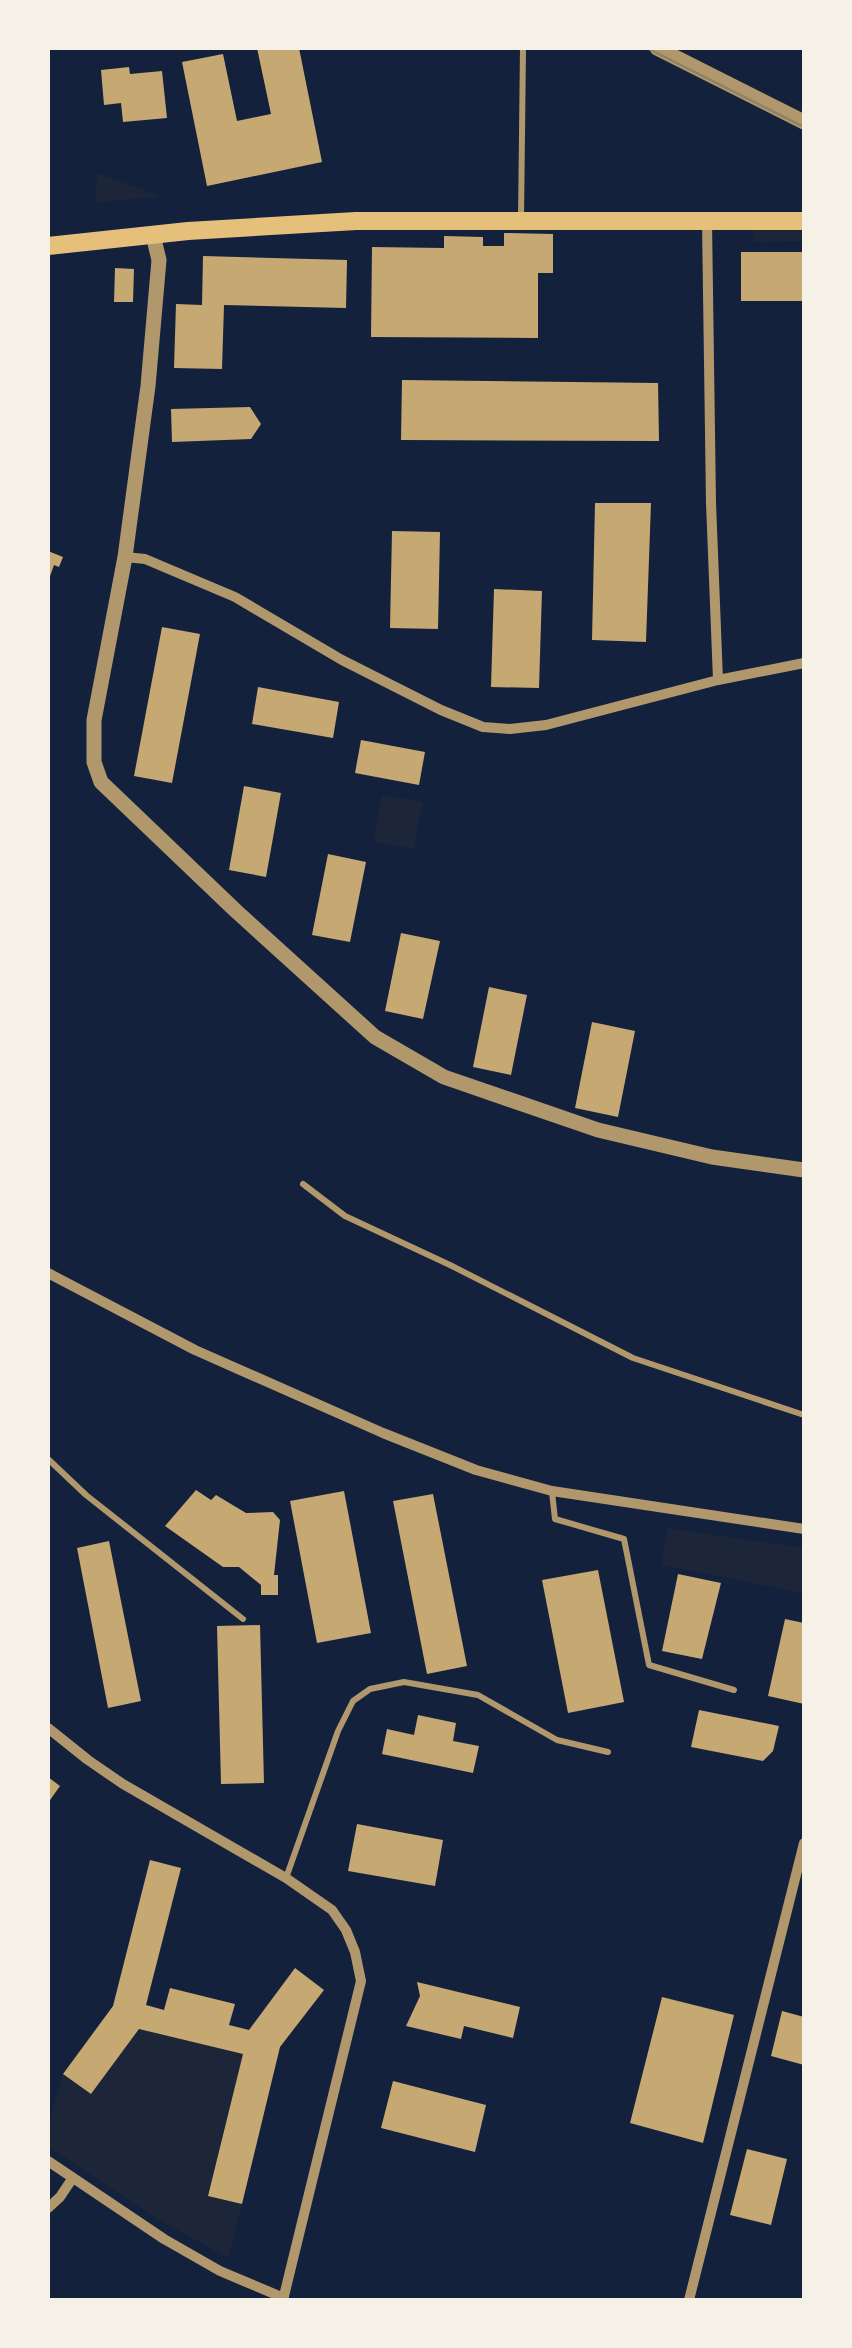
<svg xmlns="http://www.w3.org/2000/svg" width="852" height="2348" viewBox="0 0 852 2348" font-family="Quicksand,sans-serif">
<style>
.green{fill:#1d2539}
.building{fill:#c6a872}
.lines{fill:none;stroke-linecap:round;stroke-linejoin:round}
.service{stroke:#b1986c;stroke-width:6}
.minor{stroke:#b1986c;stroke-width:10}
.tertiary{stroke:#b1986c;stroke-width:15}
.secondary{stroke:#e5c07b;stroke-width:18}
.tram{stroke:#918062;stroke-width:2.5}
</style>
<rect width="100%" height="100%" fill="#14213d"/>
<!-- green -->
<path class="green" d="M97 173 160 196 95 203Z
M804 229V241L754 242V230Z
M382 795 422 802 414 849 374 842Z
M667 1528 804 1548V1593L662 1565Z
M139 2029 243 2054 208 2195 242 2204 228 2258 159 2220 48 2146V2125L63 2074 92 2094Z"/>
<!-- building -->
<path class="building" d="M257 48H299L322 162 207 186 182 62 223 54 237 121 271 114Z
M129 67 130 74 162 71 167 118 123 122 121 103 104 105 101 70Z
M504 233 553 234V273H538V338L371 337 372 247 444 248V236L483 237V246H504Z
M741 252H804V301H741Z
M203 256 347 260 346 308 224 305 222 369 174 368 176 304 202 305Z
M115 268 134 269 133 302H114Z
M402 380 658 383 659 441 401 440Z
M250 407 261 424 251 439 172 442 171 409Z
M595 503H651L646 642 592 640Z
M392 531 440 532 438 629 390 628Z
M48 551 63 557 59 567 54 565 48 582Z
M494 589 542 591 539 688 491 687Z
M162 627 200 634 172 783 134 776Z
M258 687 339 702 333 738 252 724Z
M361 740 425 752 419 785 355 773Z
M244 786 281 793 266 877 229 870Z
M328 854 366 862 350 942 312 935Z
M401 933 440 941 423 1019 385 1011Z
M489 987 527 995 511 1075 473 1067Z
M592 1022 635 1031 618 1117 575 1108Z
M196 1490 211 1500 216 1495 246 1513 273 1512 280 1520 274 1575H278V1595H261V1585L239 1567H223L165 1526Z
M344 1491 371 1633 317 1643 290 1501Z
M433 1494 467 1666 427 1674 393 1501Z
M109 1541 141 1701 108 1708 77 1548Z
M598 1570 624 1702 568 1713 542 1580Z
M678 1574 721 1583 702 1659 662 1651Z
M785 1619 804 1623V1704L768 1696Z
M260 1625 264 1783 221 1784 217 1626Z
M699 1710 779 1726 773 1751 763 1761 691 1747Z
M418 1715 456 1723 453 1741 479 1746 473 1773 382 1754 387 1729 414 1735Z
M48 1777 60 1786 48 1803Z
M357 1824 443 1840 435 1886 348 1871Z
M150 1860 181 1868 146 2005 164 2010 170 1988 235 2004 229 2025 249 2030 295 1968 324 1990 280 2047 242 2204 208 2196 243 2054 139 2029 91 2094 63 2074 113 2006Z
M417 1982 520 2007 513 2038 464 2026 461 2039 406 2026 420 1996Z
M662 1997 734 2015 703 2143 630 2123Z
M782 2011 804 2017V2065L771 2056Z
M393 2081 486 2105 475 2152 381 2128Z
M747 2149 787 2159 771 2225 730 2215Z"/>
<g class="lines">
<!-- service -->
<path class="service" d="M521 219 523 48
M303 1184 345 1216 450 1265 633 1358 804 1415
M48 1459 86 1495 243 1619
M552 1492 555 1519 624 1539 649 1665 734 1690
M286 1878 338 1731 353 1701 370 1689 404 1682 478 1695 557 1740 608 1752"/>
<!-- minor -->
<path class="minor" d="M707 221 711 503 718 680
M125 557 145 559 235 597 342 660 441 710 483 727 510 729 546 725 718 680 804 663
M48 1273 195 1350 383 1433 476 1470 552 1491 804 1529
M48 1728 88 1760 123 1784 286 1878 332 1910 346 1930 355 1952 361 1981 283 2300
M48 2161 164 2239 220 2271 284 2298
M48 2208 60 2197 72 2179
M689 2300 804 1843"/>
<!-- tertiary -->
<path class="tertiary" d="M657 48 804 122
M153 235 159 260 148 386 125 557 94 720V762L101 782 236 911 375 1037 444 1077 598 1130 712 1157 804 1170"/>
<!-- secondary -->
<path class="secondary" d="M48 246 188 231 356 221H804"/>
<!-- tram -->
<path class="tram" d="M647 48 804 127"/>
</g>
<!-- border -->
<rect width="852" height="2348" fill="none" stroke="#f6f1e7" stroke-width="100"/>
</svg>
